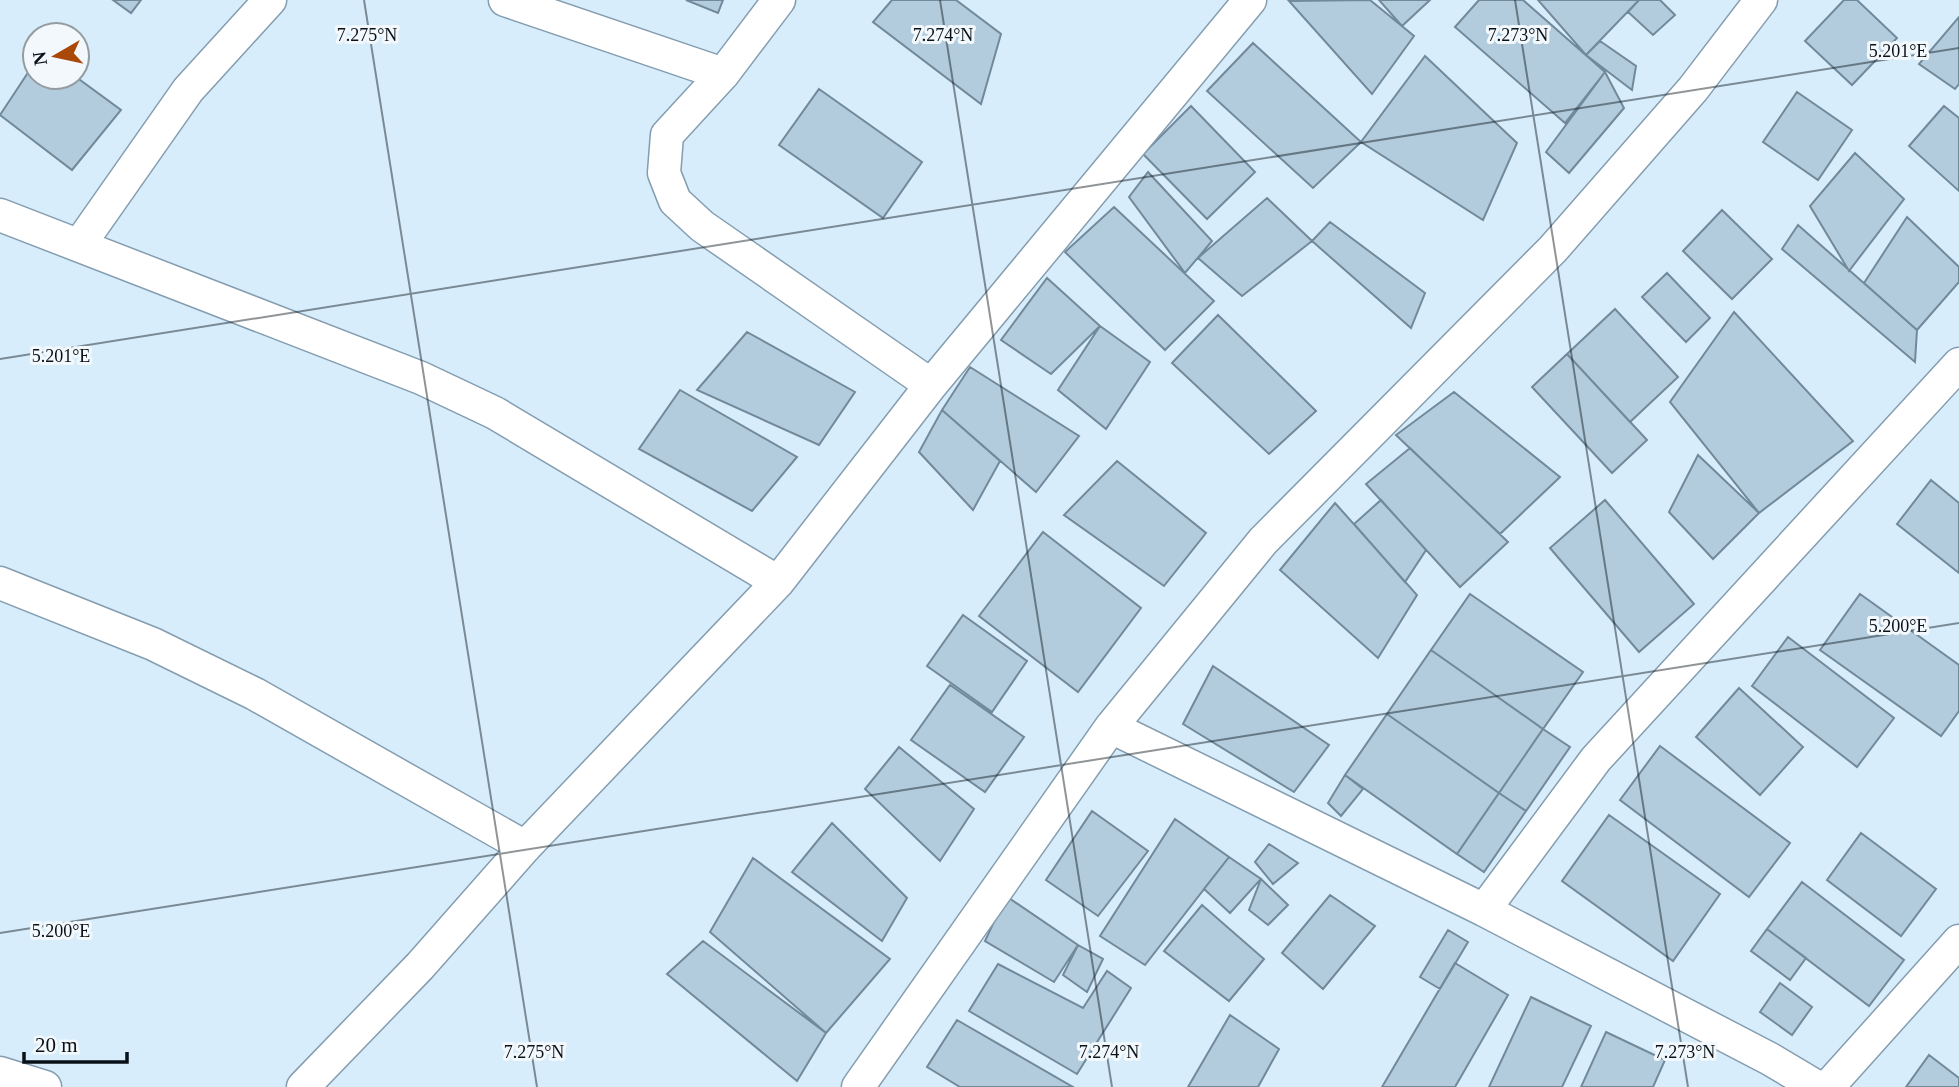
<svg xmlns="http://www.w3.org/2000/svg" width="1959" height="1087" viewBox="0 0 1959 1087" font-family="Georgia,serif">
<style>
.building{fill:#b2ccde;stroke:#71899a;stroke-width:2}
.lines{fill:none;stroke-linecap:round;stroke-linejoin:round}
.minor-casing{stroke:#849daf;stroke-width:35}
.minor{stroke:#fff;stroke-width:32}
.ticks{fill:none;stroke:#081117;stroke-width:2;stroke-opacity:0.45}
.ticks-label{font-size:18px;text-anchor:middle;fill:#081117;stroke:#f2f8fc;stroke-width:6;stroke-linejoin:round;paint-order:stroke}
</style>
<rect width="100%" height="100%" fill="#d8edfc"/>
<!-- building -->
<path class="building" d="M113 0H141L131 13Z
M686 0H723L718 13Z
M892 0H956L1001 34 981 104 873 22Z
M1370 0 1414 36 1372 94 1289 1Z
M1379 0H1430L1402 26Z
M1479 0H1523L1605 72 1565 123 1455 27Z
M1538 0H1639L1586 55Z
M1639 0H1660L1675 15 1653 35 1628 12Z
M1844 0H1857L1897 38 1852 85 1805 41Z
M1959 17V84L1955 89 1919 64Z
M1600 41 1636 66 1632 90 1586 55Z
M1253 43 1361 142 1313 188 1207 91Z
M1425 56 1517 143 1483 220 1361 142Z
M35 62V77H76L121 110 72 170 0 115Z
M1605 72 1624 108 1569 173 1546 152Z
M819 89 922 162 883 218 779 145Z
M1797 92 1852 130 1818 180 1763 142Z
M1191 106 1255 172 1207 219 1143 154Z
M1944 106 1959 118V191L1909 146Z
M1855 153 1904 199 1849 271 1810 206Z
M1148 172 1212 241 1185 273 1129 197Z
M1267 198 1312 241 1242 296 1198 258Z
M1114 207 1214 301 1165 350 1065 252Z
M1722 210 1772 259 1732 299 1683 251Z
M1907 217 1959 267V282L1917 330 1864 283Z
M1330 222 1425 293 1411 328 1312 241Z
M1798 225 1917 330 1915 362 1782 249Z
M1667 273 1710 318 1686 342 1642 297Z
M1047 278 1100 326 1051 374 1001 340Z
M1615 309 1678 377 1630 422 1567 354Z
M1734 312 1853 441 1759 513 1670 402Z
M1218 315 1316 411 1269 454 1172 363Z
M1100 326 1150 362 1106 429 1058 390Z
M747 332 855 392 819 445 697 390Z
M1567 354 1647 440 1612 473 1532 387Z
M970 367 1079 436 1036 492 942 410Z
M680 390 797 457 752 511 639 449Z
M1454 392 1560 477 1500 534 1396 435Z
M942 410 1000 461 973 510 919 452Z
M1410 448 1508 542 1460 587 1366 484Z
M1698 455 1759 513 1713 559 1669 512Z
M1117 461 1206 533 1164 586 1064 515Z
M1931 480 1959 503V573L1897 524Z
M1381 500 1426 550 1405 582 1354 524Z
M1605 500 1694 604 1639 652 1550 548Z
M1335 503 1417 595 1378 658 1280 570Z
M1043 532 1141 608 1078 692 979 616Z
M1470 594 1583 672 1543 729 1431 650Z
M1860 594 1959 665V711L1941 736 1820 650Z
M963 615 1027 661 992 712 927 666Z
M1788 637 1894 718 1857 767 1752 686Z
M1431 650 1543 729 1499 793 1387 714Z
M1213 666 1329 745 1294 792 1183 724Z
M950 685 1024 737 985 792 911 740Z
M1739 688 1803 747 1760 795 1696 737Z
M1387 714 1499 793 1457 854 1345 775Z
M1543 729 1570 747 1526 811 1499 793Z
M1660 746 1790 843 1749 897 1620 800Z
M899 747 974 809 940 861 865 789Z
M1345 775 1363 789 1341 816 1328 803Z
M1499 793 1526 811 1484 872 1457 854Z
M1092 811 1148 851 1098 916 1046 880Z
M1609 815 1720 894 1673 961 1562 881Z
M1175 819 1229 857 1145 965 1100 936Z
M832 823 907 898 882 941 792 872Z
M1861 833 1936 889 1901 936 1827 880Z
M1269 844 1298 863 1273 884 1255 862Z
M1229 857 1261 879 1230 913 1204 889Z
M753 858 890 959 826 1033 710 932Z
M1261 879 1288 905 1268 925 1249 910Z
M1802 882 1904 960 1869 1006 1767 929Z
M1330 895 1375 926 1323 989 1282 953Z
M1006 896 1078 945 1054 982 985 941Z
M1202 905 1264 959 1229 1001 1164 951Z
M1767 929 1806 958 1790 980 1751 951Z
M1448 930 1468 942 1440 989 1420 977Z
M703 941 826 1033 797 1081 667 974Z
M1078 945 1103 959 1087 992 1063 975Z
M1455 963 1508 995 1455 1087H1382Z
M998 964 1083 1008 1107 971 1131 988 1077 1074 969 1011Z
M1780 983 1812 1007 1792 1035 1760 1012Z
M1531 997 1591 1026 1562 1087H1489Z
M1230 1015 1279 1049 1258 1087H1188Z
M957 1020 1073 1087H960L927 1067Z
M1606 1032 1665 1060 1653 1087H1581Z
M1929 1055 1959 1078V1087H1906Z"/>
<g class="lines">
<!-- minor casing -->
<g class="minor-casing">
<path id="minor" d="M505 0 723 74
M779 0 723 74 667 135 664 173 675 201 702 226 931 385
M0 215 421 378 495 413 778 582
M80 244 188 90 270 0
M0 583 153 644 255 694 525 847
M1111 727 1484 910 1770 1059 1817 1087
M1484 910 1596 759 1959 364
M0 1073 45 1087
M303 1087 420 966 525 847 778 582 931 385 1250 0
M858 1087 1111 727 1263 541 1553 249 1693 89 1761 0
M1828 1087 1959 941"/>
</g>
<!-- minor -->
<use href="#minor" class="minor"/>
</g>
<!-- ticks -->
<path class="ticks" d="M364 0 537 1087M940 0 1112 1087M1515 0 1688 1087M0 359 1959 48M0 933 1959 623"/>
<g class="ticks-label">
<text x="367" y="41">7.275°N</text>
<text x="943" y="41">7.274°N</text>
<text x="1518" y="41">7.273°N</text>
<text x="1898" y="57">5.201°E</text>
<text x="61" y="362">5.201°E</text>
<text x="1898" y="632">5.200°E</text>
<text x="61" y="937">5.200°E</text>
<text x="534" y="1058">7.275°N</text>
<text x="1109" y="1058">7.274°N</text>
<text x="1685" y="1058">7.273°N</text>
</g>
<!-- north arrow -->
<g transform="translate(56 56) rotate(261)"><circle r="33" fill="#f2f8fc" stroke="#949ca0" stroke-width="2"/>
<path d="M0-5L12 26L0 18L-12 26Z" fill="#aa4808"/>
<text y="-10" font-size="19" font-weight="bold" text-anchor="middle" fill="#081117">N</text>
</g>
<!-- scale -->
<path d="M24 1052v10h103v-10" fill="none" stroke="#081117" stroke-width="3.5"/>
<text x="35" y="1052" font-size="21" fill="#081117" stroke="#f2f8fc" stroke-width="5" paint-order="stroke">20 m</text>
</svg>
